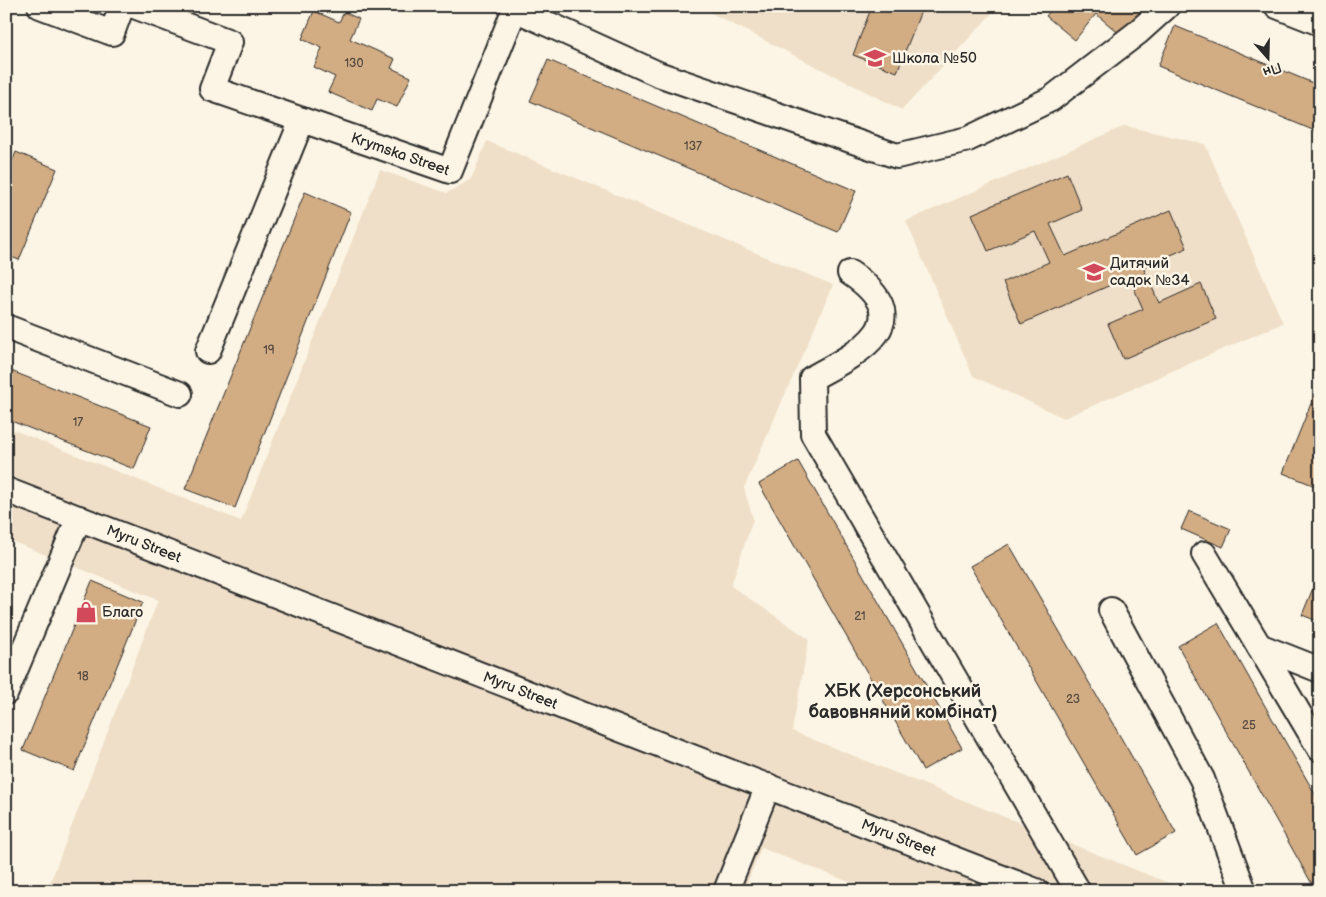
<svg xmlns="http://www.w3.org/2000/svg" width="1326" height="897" viewBox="0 0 1326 897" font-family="'Balsamiq Sans',sans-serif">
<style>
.built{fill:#efdfc8}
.building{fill:#d2ac83;stroke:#2b2b2b}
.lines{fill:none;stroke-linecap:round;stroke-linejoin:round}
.minor-casing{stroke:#2b2b2b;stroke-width:28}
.minor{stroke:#fcf5e5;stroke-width:24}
.labels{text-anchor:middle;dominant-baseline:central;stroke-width:5;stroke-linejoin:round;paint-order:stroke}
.number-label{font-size:12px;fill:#554b41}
.poi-label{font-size:15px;fill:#2b2b2b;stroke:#fcf5e5;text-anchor:start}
.street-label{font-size:15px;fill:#2b2b2b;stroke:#fcf5e5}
.quarter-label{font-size:18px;font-weight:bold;fill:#2b2b2b;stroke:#fcf5e5}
</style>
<rect width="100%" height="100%" fill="#fcf5e5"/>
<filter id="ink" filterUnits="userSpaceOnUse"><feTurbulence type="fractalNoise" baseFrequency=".02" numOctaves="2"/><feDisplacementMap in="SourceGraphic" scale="10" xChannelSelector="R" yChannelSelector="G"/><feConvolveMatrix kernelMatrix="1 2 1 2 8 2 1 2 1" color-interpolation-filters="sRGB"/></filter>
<g filter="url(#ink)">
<!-- built -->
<path class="built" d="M697 6H999L902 110Z
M1125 126 1205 144 1283 323 1064 418 973 376 906 221Z
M487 141 833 285 744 488 753 519 731 586 809 639 792 731 1188 891H873L761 848 744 891H47L158 600 6 539V427L241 521 380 170 447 193 471 179Z"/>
<!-- building -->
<path class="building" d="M811 6H825L823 11Z
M872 6H923L897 72 853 55Z
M1054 6H1147L1122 36 1096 14 1075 40 1046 16Z
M314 11 339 22 344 12 359 19 350 39 395 59 391 68 411 77 397 107 377 99 372 111 328 92 335 77 314 67 322 48 302 39Z
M1175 26 1320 86V133L1158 66Z
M548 60 856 191 838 232 530 101Z
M16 152 57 169 19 260 6 255V176Z
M1067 173 1082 210 1050 224 1065 256 1171 210 1187 248 1143 267 1159 303 1201 284 1216 319 1123 359 1108 324 1143 309 1129 277 1021 324 1003 282 1049 262 1035 231 988 251 972 214Z
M305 192 351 212 235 508 185 489Z
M6 369 151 426 134 469 6 419Z
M1320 381V488L1283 473Z
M798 461 962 748 923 770 759 484Z
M1189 511 1231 529 1223 547 1181 529Z
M1009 544 1176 833 1137 855 970 566Z
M1320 571V622L1302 615Z
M92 581 143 602 74 771 23 750Z
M1218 623 1320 803V891H1316L1178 646Z"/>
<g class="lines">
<!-- minor casing -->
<g class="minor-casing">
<g id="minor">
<path d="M40 6 112 33 122 6"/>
<path id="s1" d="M134 6 230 42 212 89 450 171 516 6"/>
<path d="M1277 6 1320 23"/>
<path d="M515 9 658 74 897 156 968 139 1051 99 1137 33 1167 6"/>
<path d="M850 273C921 321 861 352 812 378L813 434 1078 891"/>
<path d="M6 327 180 394"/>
<path d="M208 351 302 120"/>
<path id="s2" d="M6 490 1036 891"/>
<path d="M1204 554 1259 646"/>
<path d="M1111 610 1202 779 1244 891"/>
<path d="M1320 670 1259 646 1320 749"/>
<path d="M6 692 79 518"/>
<path d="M726 891 768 786"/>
</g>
</g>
<!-- minor -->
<use href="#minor" class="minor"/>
</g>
</g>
<!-- icons -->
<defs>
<g id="school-bare" transform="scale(1.725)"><path d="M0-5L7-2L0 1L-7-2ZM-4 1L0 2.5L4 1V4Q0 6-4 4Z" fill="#d1495b" stroke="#fcf5e5" stroke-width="2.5" paint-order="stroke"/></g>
<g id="shop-bare" transform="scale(1.725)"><path d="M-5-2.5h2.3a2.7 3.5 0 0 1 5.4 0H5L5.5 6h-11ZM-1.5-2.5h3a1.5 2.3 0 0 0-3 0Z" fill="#d1495b" stroke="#fcf5e5" stroke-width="2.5" paint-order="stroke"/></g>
</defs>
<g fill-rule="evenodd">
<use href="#school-bare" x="875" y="58"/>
<use href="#school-bare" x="1094" y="272"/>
<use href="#shop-bare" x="86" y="612"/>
</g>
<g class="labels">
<!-- number labels -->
<g class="number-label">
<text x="354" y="63">130</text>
<text x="693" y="146">137</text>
<text x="269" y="350">19</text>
<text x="78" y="422">17</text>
<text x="860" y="616">21</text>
<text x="83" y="676">18</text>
<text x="1073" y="699">23</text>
<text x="1249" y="725">25</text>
</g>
<!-- poi labels -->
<g class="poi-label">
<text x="892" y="58">Школа №50</text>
<text x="1110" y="263">Дитячий<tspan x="1110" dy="17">садок №34</tspan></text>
<text x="102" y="612">Благо</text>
</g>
<!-- street labels -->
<g class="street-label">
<text stroke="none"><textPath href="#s1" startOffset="352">Krymska Street</textPath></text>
<text stroke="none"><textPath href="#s2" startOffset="148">Myru Street</textPath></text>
<text stroke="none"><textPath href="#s2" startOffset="552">Myru Street</textPath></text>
<text stroke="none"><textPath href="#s2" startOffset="958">Myru Street</textPath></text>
</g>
<!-- quarter labels -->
<g class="quarter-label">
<text x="903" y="691">ХБК (Херсонський<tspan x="903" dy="21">бавовняний комбінат)</tspan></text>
</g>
</g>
<!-- margin -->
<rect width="1326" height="897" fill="none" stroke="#fcf5e5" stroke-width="25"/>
<rect x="12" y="12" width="1301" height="872" fill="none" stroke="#2b2b2b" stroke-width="2" filter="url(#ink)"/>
<!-- north arrow -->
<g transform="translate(1268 58) rotate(160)" stroke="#fcf5e5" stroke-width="4" paint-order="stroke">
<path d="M0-4L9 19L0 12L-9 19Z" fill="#2b2b2b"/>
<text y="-8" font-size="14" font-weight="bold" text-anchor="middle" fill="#2b2b2b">Пн</text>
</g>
</svg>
